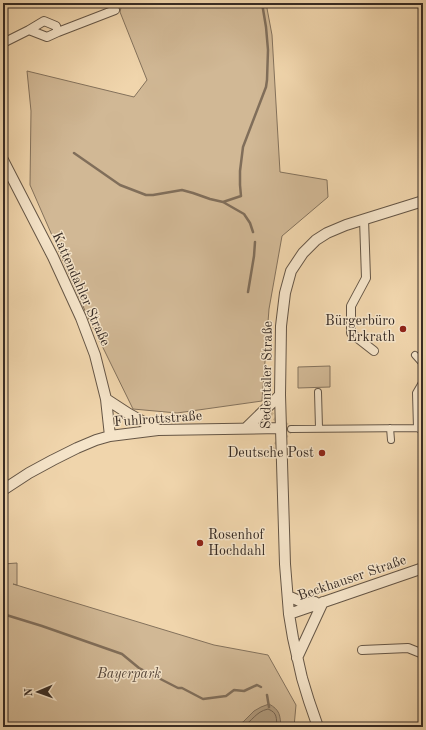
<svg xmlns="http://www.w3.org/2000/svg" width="426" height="730" viewBox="0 0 426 730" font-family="'Old Standard TT',serif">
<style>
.green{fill:#d1b895;stroke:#84725c}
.water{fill:#b19b7e;stroke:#806e5a}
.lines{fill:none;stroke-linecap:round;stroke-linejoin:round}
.shore{stroke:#746351;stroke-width:1}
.stream{stroke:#806e5a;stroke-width:2.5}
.pedestrian-tunnel{stroke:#cbb391;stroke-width:6;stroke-dasharray:6 3;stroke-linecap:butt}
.pedestrian-casing{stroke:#655646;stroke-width:8}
.minor-casing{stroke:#655646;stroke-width:10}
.tertiary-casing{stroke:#655646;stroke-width:12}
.pedestrian{stroke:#f5e4c9;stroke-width:6}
.minor{stroke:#f5e4c9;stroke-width:8}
.tertiary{stroke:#f5e4c9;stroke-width:10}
.poi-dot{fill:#8f2418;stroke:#f5e4c9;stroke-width:1.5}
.labels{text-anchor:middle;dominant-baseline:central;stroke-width:3;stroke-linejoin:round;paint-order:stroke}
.street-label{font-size:14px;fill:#372b24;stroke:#f5e4c9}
.poi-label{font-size:14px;fill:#372b24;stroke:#f5e4c9;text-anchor:end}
.park-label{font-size:14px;font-style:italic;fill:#56473b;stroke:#f5e4c9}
</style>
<rect width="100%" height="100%" fill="#f0d5ac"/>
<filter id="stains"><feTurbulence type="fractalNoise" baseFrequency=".005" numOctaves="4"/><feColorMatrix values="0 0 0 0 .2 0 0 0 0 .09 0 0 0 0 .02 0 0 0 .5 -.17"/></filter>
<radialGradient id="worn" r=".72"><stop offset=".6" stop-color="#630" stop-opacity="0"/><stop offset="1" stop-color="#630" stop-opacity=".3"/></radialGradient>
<!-- green -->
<path class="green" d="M122 3H266L272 35 280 172 327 180 328 197 282 236 269 309 262 401 177 413 133 409 86 313 30 185 31 111 27 71 134 97 147 80 120 12Z
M330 366V387L298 388V367Z
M17 563V585L13 584 214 645 268 655 296 705 294 727H3V564Z"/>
<!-- water -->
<path class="water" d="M269 704C280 710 280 715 281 727H233L243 722 254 711 261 707Z"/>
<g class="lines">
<!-- shore -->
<path class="shore" d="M242 727C253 721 255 712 268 709 278 713 276 718 277 727"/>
<!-- stream -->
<path class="stream" d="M74 153 120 185 146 195H153L182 190 193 193 210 199 223 202 244 214 250 223 253 232
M223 202 241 196 240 185V171L243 147 266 87 267 80 268 50 266 27 262 3
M248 292 254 256 255 242
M3 614 42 626 122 654 139 668 178 688H182L203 699 226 696 234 690 244 691 257 685 261 687
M267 695 269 707"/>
<!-- pedestrian-tunnel -->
<path class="pedestrian-tunnel" d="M260 407 291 429 271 451"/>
<!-- pedestrian casing -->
<g class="pedestrian-casing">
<path id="pedestrian" d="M415 355 423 364
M318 392 319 428
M390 428 391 440
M417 428 416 393 423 381
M291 429 417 428 423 431"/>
</g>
<!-- minor casing -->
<g class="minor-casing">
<path id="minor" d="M29 30 44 21 56 26 58 32 115 10
M3 43 29 30 47 37 58 32
M364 219 366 278 351 306V333L374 351
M362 650 408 648 423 654"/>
</g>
<!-- tertiary casing -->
<g class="tertiary-casing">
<path id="tertiary" d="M3 160 53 257 81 318 95 355 106 399 110 436
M106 399 129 414 158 430
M246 428 280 395
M3 490 29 473 53 460 77 448 96 440 110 436 158 430 280 428
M288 596 304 603 315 602
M289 614 423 568
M297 658 323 602
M318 727 309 701 302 678 293 638 289 614 285 564 280 395 281 326 285 293 291 271 303 253 316 240 327 233 346 225 423 201"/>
</g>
<!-- pedestrian -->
<use href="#pedestrian" class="pedestrian"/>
<!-- minor -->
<use href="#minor" class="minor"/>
<!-- tertiary -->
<use href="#tertiary" class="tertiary"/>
</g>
<!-- markers -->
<g class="poi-dot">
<circle cx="403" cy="329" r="4"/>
<circle cx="322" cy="453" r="4"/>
<circle cx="200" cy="543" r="4"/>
</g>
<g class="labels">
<!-- street labels -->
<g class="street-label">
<text transform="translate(81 289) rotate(66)">Kattendahler Straße</text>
<text transform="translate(267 375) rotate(-89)">Sedentaler Straße</text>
<text transform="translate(158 419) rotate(-4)">Fuhlrottstraße</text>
<text transform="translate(352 578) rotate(-19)">Beckhauser Straße</text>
</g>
<!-- poi labels -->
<g class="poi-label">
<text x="395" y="321">Bürgerbüro<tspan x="395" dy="16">Erkrath</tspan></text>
<text x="314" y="453">Deutsche Post</text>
<text x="208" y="535" text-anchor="start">Rosenhof<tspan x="208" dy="16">Hochdahl</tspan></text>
</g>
<!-- park labels -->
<g class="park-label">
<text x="129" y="674">Bayerpark</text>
</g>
</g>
<!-- margin -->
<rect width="426" height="730" fill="none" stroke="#f0d5ac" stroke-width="16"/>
<rect x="4" y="4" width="418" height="722" fill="none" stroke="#372b24" stroke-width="2"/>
<rect x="8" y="8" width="410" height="714" fill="none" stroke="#372b24"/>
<!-- north arrow -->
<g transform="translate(38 692) rotate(268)" stroke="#f5e4c9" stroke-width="3" paint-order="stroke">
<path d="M0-3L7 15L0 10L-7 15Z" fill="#372b24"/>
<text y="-6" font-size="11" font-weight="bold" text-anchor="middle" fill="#372b24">N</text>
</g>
<rect width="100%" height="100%" filter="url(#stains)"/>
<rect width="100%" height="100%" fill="url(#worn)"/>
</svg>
